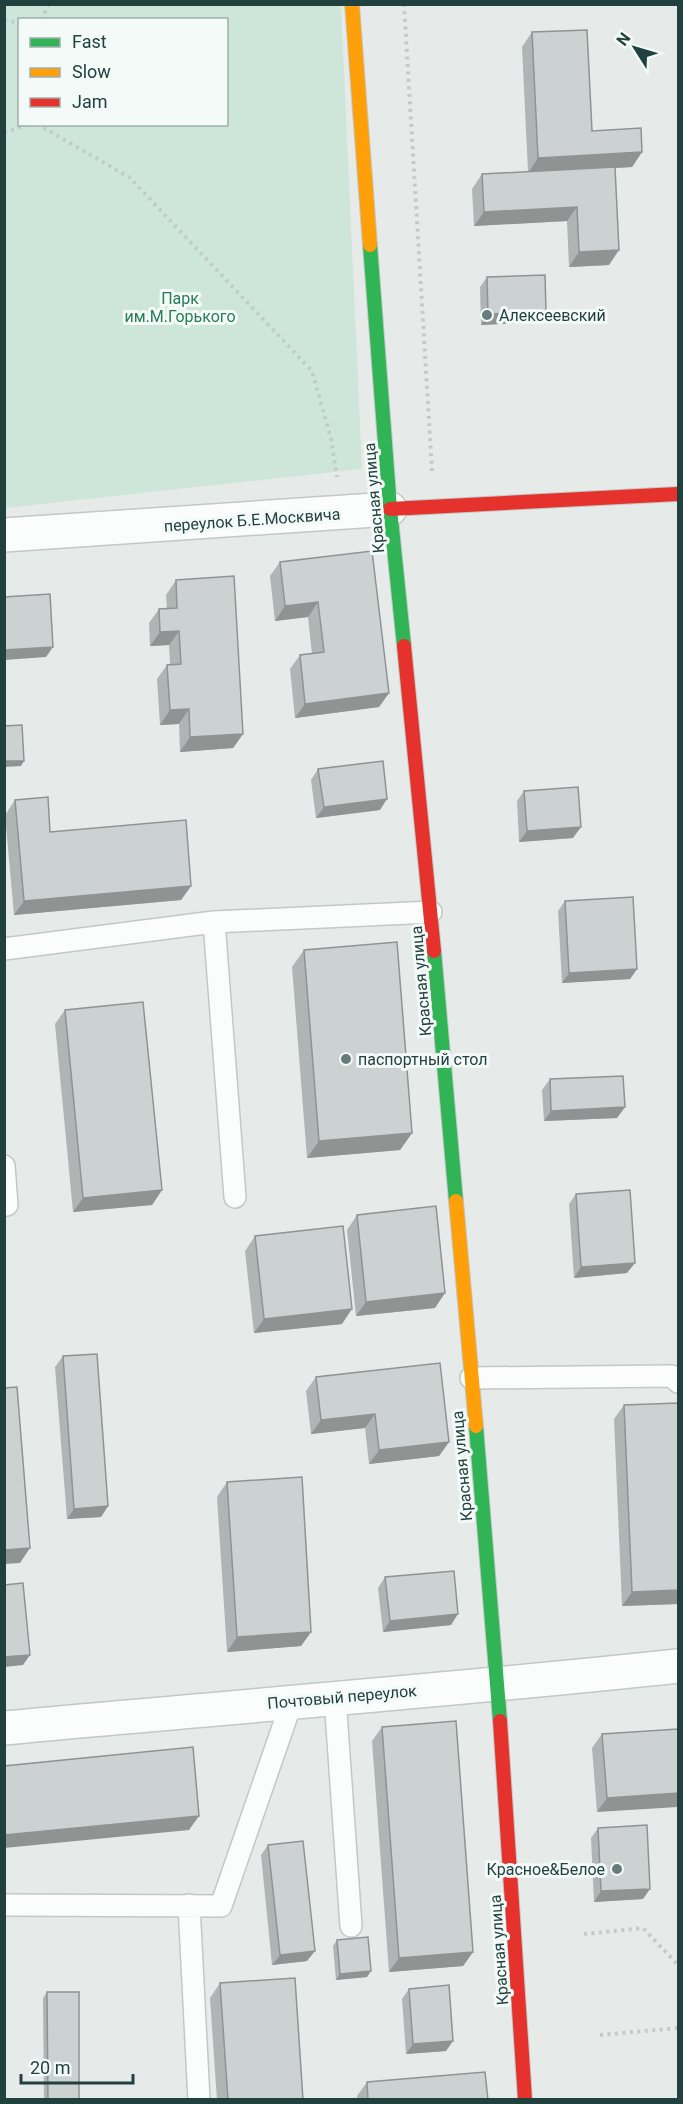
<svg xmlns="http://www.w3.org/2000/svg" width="683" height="2104" viewBox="0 0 683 2104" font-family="Roboto,sans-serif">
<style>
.green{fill:#cee6d9;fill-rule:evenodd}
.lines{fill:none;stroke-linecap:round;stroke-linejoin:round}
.lane-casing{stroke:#c3c8c7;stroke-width:24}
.street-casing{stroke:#c3c8c7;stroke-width:36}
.fast-casing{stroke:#c1c9c7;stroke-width:16}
.slow-casing{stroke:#c1c9c7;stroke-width:16}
.jam-casing{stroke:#c1c9c7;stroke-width:16}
.path{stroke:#c2cbca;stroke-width:4;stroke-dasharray:3 4.5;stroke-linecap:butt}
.lane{stroke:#fbfcfc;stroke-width:21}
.street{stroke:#fbfcfc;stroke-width:33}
.fast{stroke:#30b455;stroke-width:14}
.slow{stroke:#ff9f0a;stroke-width:14}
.jam{stroke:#e5322d;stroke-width:14}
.wall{fill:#afb5b4}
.shaded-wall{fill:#8f9392}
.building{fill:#ccd2d1;stroke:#8f9392;stroke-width:1.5}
.poi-dot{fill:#667c7a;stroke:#f4faf8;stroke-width:2}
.labels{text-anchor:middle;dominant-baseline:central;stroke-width:6;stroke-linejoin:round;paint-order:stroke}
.park-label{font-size:16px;fill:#277c57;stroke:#f4faf8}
.poi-label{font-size:16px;fill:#21413e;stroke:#f4faf8;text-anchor:start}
.street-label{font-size:16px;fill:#21413e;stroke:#f4faf8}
</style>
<rect width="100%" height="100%" fill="#e6ebea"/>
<!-- green -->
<path class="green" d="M4 5H341L362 469 5 508ZM20 20H226V124H20Z"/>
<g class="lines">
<!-- lane casing -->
<g class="lane-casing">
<path id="lane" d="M214 922 235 1197
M4 949 214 922 431 912
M4 1166 7 1205H4
M471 1378 672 1376 678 1382
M335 1698 351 1926
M4 1905 221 1906 292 1701
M189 1905 199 2100"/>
</g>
<!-- street casing -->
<g class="street-casing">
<path id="street" d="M4 535 390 509
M4 1728C229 1707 454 1690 678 1666"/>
</g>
<!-- fast casing -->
<g class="fast-casing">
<path id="fast" d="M370 245 390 509 404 646
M434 951 456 1201
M476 1426 500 1721"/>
</g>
<!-- slow casing -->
<g class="slow-casing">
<path id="slow" d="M352 4 370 245
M456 1201 476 1426"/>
</g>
<!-- jam casing -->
<g class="jam-casing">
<path id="jam" d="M390 509 678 494
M404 646 434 951
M500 1721 525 2100"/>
</g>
<!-- path -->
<path class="path" d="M404 4 432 471
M4 20 20 23
M41 20 49 4
M37 124 129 177 312 371 331 439 337 477
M4 133 30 124
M584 1934 643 1928 678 1965
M600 2035 678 2028"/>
<!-- lane -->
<use href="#lane" class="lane"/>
<!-- street -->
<use href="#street" class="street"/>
<!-- fast -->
<use href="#fast" class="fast"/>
<!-- slow -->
<use href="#slow" class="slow"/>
<!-- jam -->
<use href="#jam" class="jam"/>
</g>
<!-- wall -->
<path class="wall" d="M532 32 592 131 642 152 632 167 615 168 609 265 569 267 567 221 474 226 472 189 482 174 528 172 522 47Z
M487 277 546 312 539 322 481 325 480 287Z
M372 551 389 693 379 707 295 718 290 669 300 655 312 654 308 617 275 621 270 576 280 562Z
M176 580 243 734 233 748 180 752 179 724 160 725 157 679 167 665 170 664 169 645 150 646 149 623 159 609H167L166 595Z
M318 769 380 810 316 818 311 780Z
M524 791 573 838 519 842 517 801Z
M15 800 50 832 191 886 181 900 14 915 5 815Z
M565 901 637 969 630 979 562 983 558 911Z
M304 950 412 1133 400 1150 307 1158 292 967Z
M65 1010 162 1190 152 1205 73 1212 55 1024Z
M550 1079 625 1107 617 1118 544 1121 542 1090Z
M576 1194 627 1273 574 1278 569 1204Z
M357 1215 435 1308 356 1316 347 1230Z
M255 1236 342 1324 254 1333 245 1251Z
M63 1356 108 1506 101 1517 67 1519 55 1367Z
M316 1377 449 1442 439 1456 369 1464 365 1428 311 1434 306 1391Z
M624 1405 678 1604 622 1606 614 1419Z
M227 1482 311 1632 301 1646 227 1652 217 1497Z
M385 1577 451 1625 383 1632 378 1588Z
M382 1727 473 1952 463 1966 389 1972 372 1741Z
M678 1729 597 1812 592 1748 602 1734Z
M598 1828 643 1899 594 1902 591 1838Z
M268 1845 307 1961 272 1965 261 1855Z
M337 1940 367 1977 336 1980 333 1946Z
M220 1983 303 2100H217L210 1998Z
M409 1989 446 2051 406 2054 402 1999Z
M47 1992 79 2100H44L43 1998Z
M367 2082 488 2100H357V2096Z"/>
<!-- shaded-wall -->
<path class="shaded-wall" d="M642 152 632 167 528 173 538 158Z
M577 207 567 221 474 226 484 212Z
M619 250 609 265 569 267 579 252Z
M546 312 539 322 481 325 488 314Z
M318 602 308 617 275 621 285 606Z
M179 631 169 645 150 646 160 632Z
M53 647 46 657 4 660V650Z
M389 693 379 707 295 718 305 704Z
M189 709 179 724 160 725 170 710Z
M243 734 233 748 180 752 190 737Z
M4 761H24L21 766 4 767Z
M387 799 380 810 316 818 324 807Z
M581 827 573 838 519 842 527 831Z
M191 886 181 900 14 915 24 901Z
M637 969 630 979 562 983 569 973Z
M625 1107 617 1118 544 1121 551 1111Z
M412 1133 400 1150 307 1158 319 1141Z
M162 1190 152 1205 73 1212 83 1198Z
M635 1263 627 1273 574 1278 581 1267Z
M445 1293 435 1308 356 1316 366 1302Z
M352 1309 342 1324 254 1333 264 1319Z
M375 1414 365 1428 311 1434 321 1420Z
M449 1442 439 1456 369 1464 379 1450Z
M108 1506 101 1517 67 1519 74 1509Z
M30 1548 20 1563 4 1564V1550Z
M678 1590V1604L622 1606 632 1592Z
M458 1614 451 1625 383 1632 390 1621Z
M311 1632 301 1646 227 1652 237 1637Z
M30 1655 23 1665 4 1667V1657Z
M678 1793V1807L597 1812 607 1798Z
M199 1816 189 1830 4 1848V1835Z
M650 1889 643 1899 594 1902 601 1891Z
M315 1951 307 1961 272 1965 280 1955Z
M473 1952 463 1966 389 1972 399 1958Z
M371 1971 367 1977 336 1980 340 1974Z
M453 2041 446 2051 406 2054 413 2044Z"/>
<!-- building -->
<path class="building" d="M587 30 592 131 641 128 642 152 538 158 532 32Z
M615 167 619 250 579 252 577 207 484 212 482 174Z
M545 275 546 312 488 314 487 277Z
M372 551 389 693 305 704 300 655 324 652 318 602 285 606 280 562Z
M234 576 243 734 190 737 189 709 170 710 167 665 181 664 179 631 160 632 159 609 177 608 176 580Z
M50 594 53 647 4 650V597Z
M22 725 24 761H4V726Z
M383 761 387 799 324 807 318 769Z
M578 787 581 827 527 831 524 791Z
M48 797 50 832 186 820 191 886 24 901 15 800Z
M633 897 637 969 569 973 565 901Z
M397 942 412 1133 319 1141 304 950Z
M143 1002 162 1190 83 1198 65 1010Z
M623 1076 625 1107 551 1111 550 1079Z
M630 1190 635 1263 581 1267 576 1194Z
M436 1206 445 1293 366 1302 357 1215Z
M343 1226 352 1309 264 1319 255 1236Z
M97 1354 108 1506 74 1509 63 1356Z
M440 1363 449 1442 379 1450 375 1414 321 1420 316 1377Z
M17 1387 30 1548 4 1550V1388Z
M678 1403V1590L632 1592 624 1405Z
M302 1477 311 1632 237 1637 227 1482Z
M454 1571 458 1614 390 1621 385 1577Z
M23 1583 30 1655 4 1657V1585Z
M456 1721 473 1952 399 1958 382 1727Z
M678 1729V1793L607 1798 602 1734Z
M193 1747 199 1816 4 1835V1766Z
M647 1825 650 1889 601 1891 598 1828Z
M303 1841 315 1951 280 1955 268 1845Z
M368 1937 371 1971 340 1974 337 1940Z
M295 1978 303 2100H228L220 1983Z
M449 1985 453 2041 413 2044 409 1989Z
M47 1992H79V2100H48Z
M485 2072 488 2100H368L367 2082Z"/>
<!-- markers -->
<g class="poi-dot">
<circle cx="487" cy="315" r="6"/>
<circle cx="346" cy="1059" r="6"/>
<circle cx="617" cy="1869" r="6"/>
</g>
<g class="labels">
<!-- park labels -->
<g class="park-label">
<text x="180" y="298">Парк<tspan x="180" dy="18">им.М.Горького</tspan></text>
</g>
<!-- poi labels -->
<g class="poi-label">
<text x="499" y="315">Алексеевский</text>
<text x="358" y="1059">паспортный стол</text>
<text x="605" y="1869" text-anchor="end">Красное&amp;Белое</text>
</g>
<!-- street labels -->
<g class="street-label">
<text transform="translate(374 498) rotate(-95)">Красная улица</text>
<text transform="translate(252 520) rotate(-4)">переулок Б.Е.Москвича</text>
<text transform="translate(421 981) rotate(-95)">Красная улица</text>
<text transform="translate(462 1466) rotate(-95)">Красная улица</text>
<text transform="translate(342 1697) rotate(-5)">Почтовый переулок</text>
<text transform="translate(499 1950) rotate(-94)">Красная улица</text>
</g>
</g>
<!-- border -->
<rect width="683" height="2104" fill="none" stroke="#21413e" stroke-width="12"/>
<!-- legend -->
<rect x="18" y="18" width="210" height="108" fill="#f4faf8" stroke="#a0b0ae" stroke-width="1.5"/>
<rect x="30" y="38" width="30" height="9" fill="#30b455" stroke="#a0b0ae" stroke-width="1.5"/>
<text x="72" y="48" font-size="18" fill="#21413e">Fast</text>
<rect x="30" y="68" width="30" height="9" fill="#ff9f0a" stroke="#a0b0ae" stroke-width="1.5"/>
<text x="72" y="78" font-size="18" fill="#21413e">Slow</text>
<rect x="30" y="98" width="30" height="9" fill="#e5322d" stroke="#a0b0ae" stroke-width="1.5"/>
<text x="72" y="108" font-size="18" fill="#21413e">Jam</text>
<!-- north arrow -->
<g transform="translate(635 48) rotate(307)" stroke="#f4faf8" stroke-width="4.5" paint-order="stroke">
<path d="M0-4.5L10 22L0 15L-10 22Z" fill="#21413e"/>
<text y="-9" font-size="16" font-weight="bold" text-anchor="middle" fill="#21413e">N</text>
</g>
<!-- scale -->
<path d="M21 2074v9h112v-9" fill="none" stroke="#21413e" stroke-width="3"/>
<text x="30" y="2074" font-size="18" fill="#21413e" stroke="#f4faf8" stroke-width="4.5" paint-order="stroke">20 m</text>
</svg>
